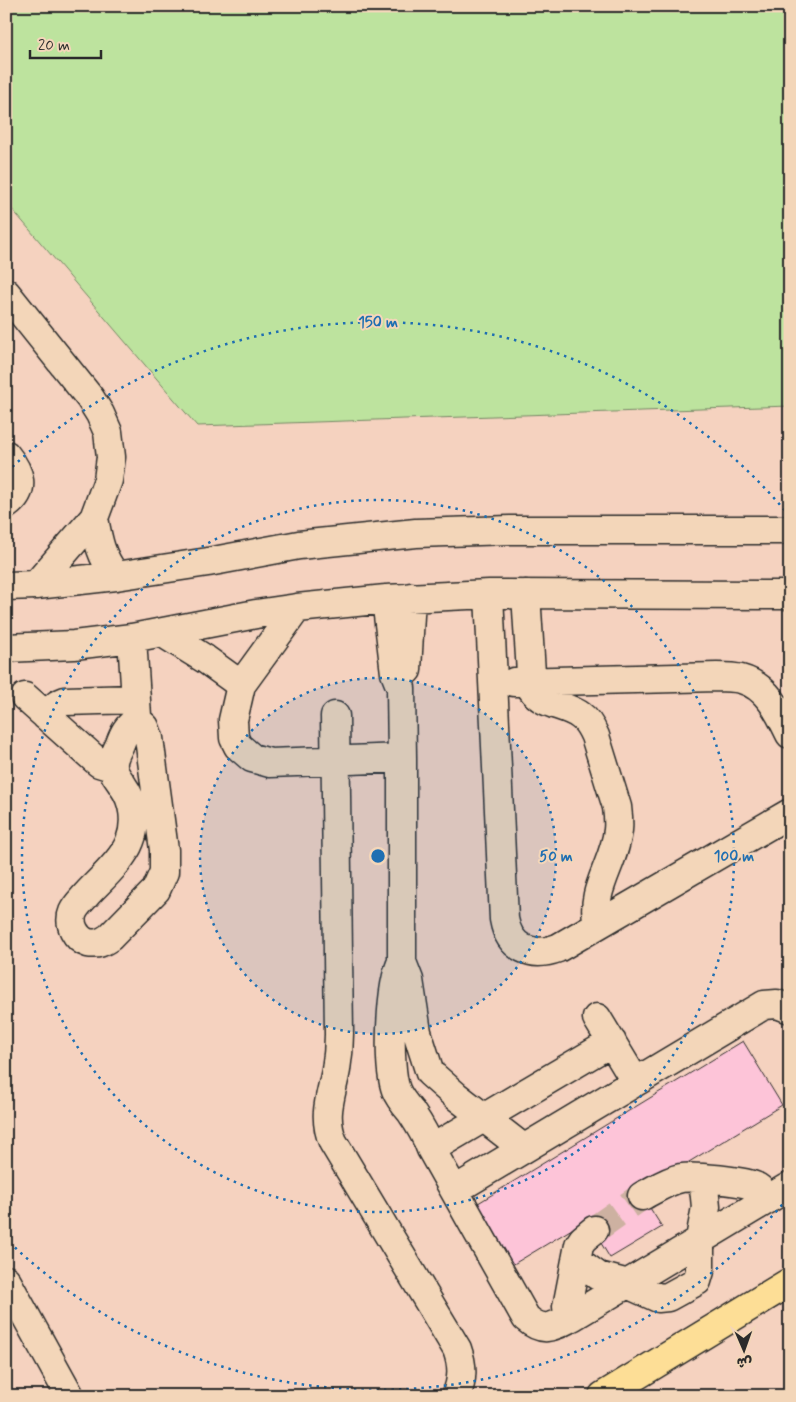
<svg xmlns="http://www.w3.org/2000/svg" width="796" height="1402" viewBox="0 0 796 1402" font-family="Mynerve,'Playpen Sans Arabic',sans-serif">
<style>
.green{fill:#bde39e;stroke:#748764}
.building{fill:#fdc4d8;stroke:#2b2b2b}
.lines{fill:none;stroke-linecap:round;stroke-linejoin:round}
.minor-tunnel{stroke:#cdb1a1;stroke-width:28;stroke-dasharray:28 14;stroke-linecap:butt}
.minor-casing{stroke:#2b2b2b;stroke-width:31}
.major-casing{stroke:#2b2b2b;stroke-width:31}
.minor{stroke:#f3d6b9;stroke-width:28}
.major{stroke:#fdde96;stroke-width:28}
.ring{fill:none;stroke:#1f6fb2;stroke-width:2.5;stroke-dasharray:2.5 5}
.centre{fill:#1f6fb2;stroke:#f3d6b9;stroke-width:2.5}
.ring-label{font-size:15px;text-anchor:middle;font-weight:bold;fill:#1f6fb2;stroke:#f3d6b9;stroke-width:4;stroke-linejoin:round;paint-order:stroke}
</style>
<rect width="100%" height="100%" fill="#f5d2bf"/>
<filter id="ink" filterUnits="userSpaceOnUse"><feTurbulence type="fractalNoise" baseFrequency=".02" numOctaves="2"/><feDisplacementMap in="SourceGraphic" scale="10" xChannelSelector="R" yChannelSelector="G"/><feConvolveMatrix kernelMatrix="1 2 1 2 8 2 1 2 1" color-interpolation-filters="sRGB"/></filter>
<g filter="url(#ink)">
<!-- green -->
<path class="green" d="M6 6H790V406L197 426 6 202Z"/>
<!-- building -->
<path class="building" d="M743 1041 782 1105 640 1192 662 1227 610 1258 587 1220 512 1265 475 1205Z"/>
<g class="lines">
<!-- minor-tunnel -->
<path class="minor-tunnel" d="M594 1230 642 1196"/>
<!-- minor casing -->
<g class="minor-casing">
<path id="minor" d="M6 293 90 398 100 414 108 432 111 457 108 480 94 518 36 585
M6 455C20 472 27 490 6 505
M94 518C98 541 101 557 116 576
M6 586 36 585 116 576 208 562 299 545 416 533 510 530H790
M489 594 504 919C509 948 531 958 558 948L790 813
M526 594 532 689C543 706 566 704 581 716 588 721 592 729 595 736L617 807C618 815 619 822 618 830 615 863 589 891 598 924
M386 599 395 673 401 688 402 758V962L409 980 417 1032 430 1073 456 1096 523 1148
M297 608 241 685 233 720 234 738 238 746 252 758 270 763 402 758
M163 633 205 659 241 685
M132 638 137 716
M6 648 74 645 132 638 256 614 297 608 386 599 489 594 790 595
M407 670 411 597
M514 682 717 677C724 677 733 677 741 679 767 686 779 711 790 734
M25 697 99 763 112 767
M46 716 58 704 65 701 135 699
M335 716 339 1034C339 1046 338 1058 336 1070 331 1097 322 1115 333 1142L457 1349C463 1366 463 1379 456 1396
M137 720 145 727 149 738 164 850V872L156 890 110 937C103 942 97 945 88 943 76 939 68 924 73 912 76 905 82 900 87 894 101 879 123 860 130 841 137 823 134 801 123 786 119 779 113 774 113 766 112 758 117 751 120 744 124 733 127 727 137 720Z
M402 962C390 984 387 1066 396 1090 399 1098 406 1106 411 1112 419 1124 426 1135 431 1149L526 1318C544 1334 554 1326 572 1317L790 1186
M597 1018 635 1081
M431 1149 612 1042
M455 1190 764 1005 777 1004 790 1009
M642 1196C654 1190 667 1181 681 1178 694 1176 746 1181 757 1187 762 1190 764 1194 767 1199
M576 1260 598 1276 625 1283 658 1298 668 1297 697 1281 700 1271V1239L706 1207 703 1178
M6 1280 70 1396
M572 1317 567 1307 579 1245 583 1239 594 1230"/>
</g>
<!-- major casing -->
<g class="major-casing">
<path id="major" d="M603 1396 790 1282"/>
</g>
<!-- minor -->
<use href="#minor" class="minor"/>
<!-- major -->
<use href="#major" class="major"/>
</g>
</g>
<!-- distance rings -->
<circle cx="378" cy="856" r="178" fill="#1f6fb2" fill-opacity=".12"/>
<g class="ring">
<circle cx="378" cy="856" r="178"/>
<circle cx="378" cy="856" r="356"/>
<path d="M787 1199A534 534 0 0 1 7 1240M7 472A534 534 0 0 1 787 513"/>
</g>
<circle cx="378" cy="856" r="8" class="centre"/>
<g class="ring-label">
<text x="378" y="327">150 m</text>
<text x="556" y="861">50 m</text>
<text x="734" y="861">100 m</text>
</g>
<!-- margin -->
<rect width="796" height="1402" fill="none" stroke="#f3d6b9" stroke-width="25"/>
<rect x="12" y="12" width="771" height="1377" fill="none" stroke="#2b2b2b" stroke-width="2" filter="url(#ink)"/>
<!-- north arrow -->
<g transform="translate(744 1350) rotate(178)" stroke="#f3d6b9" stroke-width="4" paint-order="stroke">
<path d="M0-4L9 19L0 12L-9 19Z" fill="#2b2b2b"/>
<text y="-8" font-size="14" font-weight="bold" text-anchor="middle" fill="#2b2b2b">ش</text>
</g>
<!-- scale -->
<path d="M30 50v8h71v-8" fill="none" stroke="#2b2b2b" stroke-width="2.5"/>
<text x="38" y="50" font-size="15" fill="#2b2b2b" stroke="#f3d6b9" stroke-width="4" paint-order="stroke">20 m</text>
</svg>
